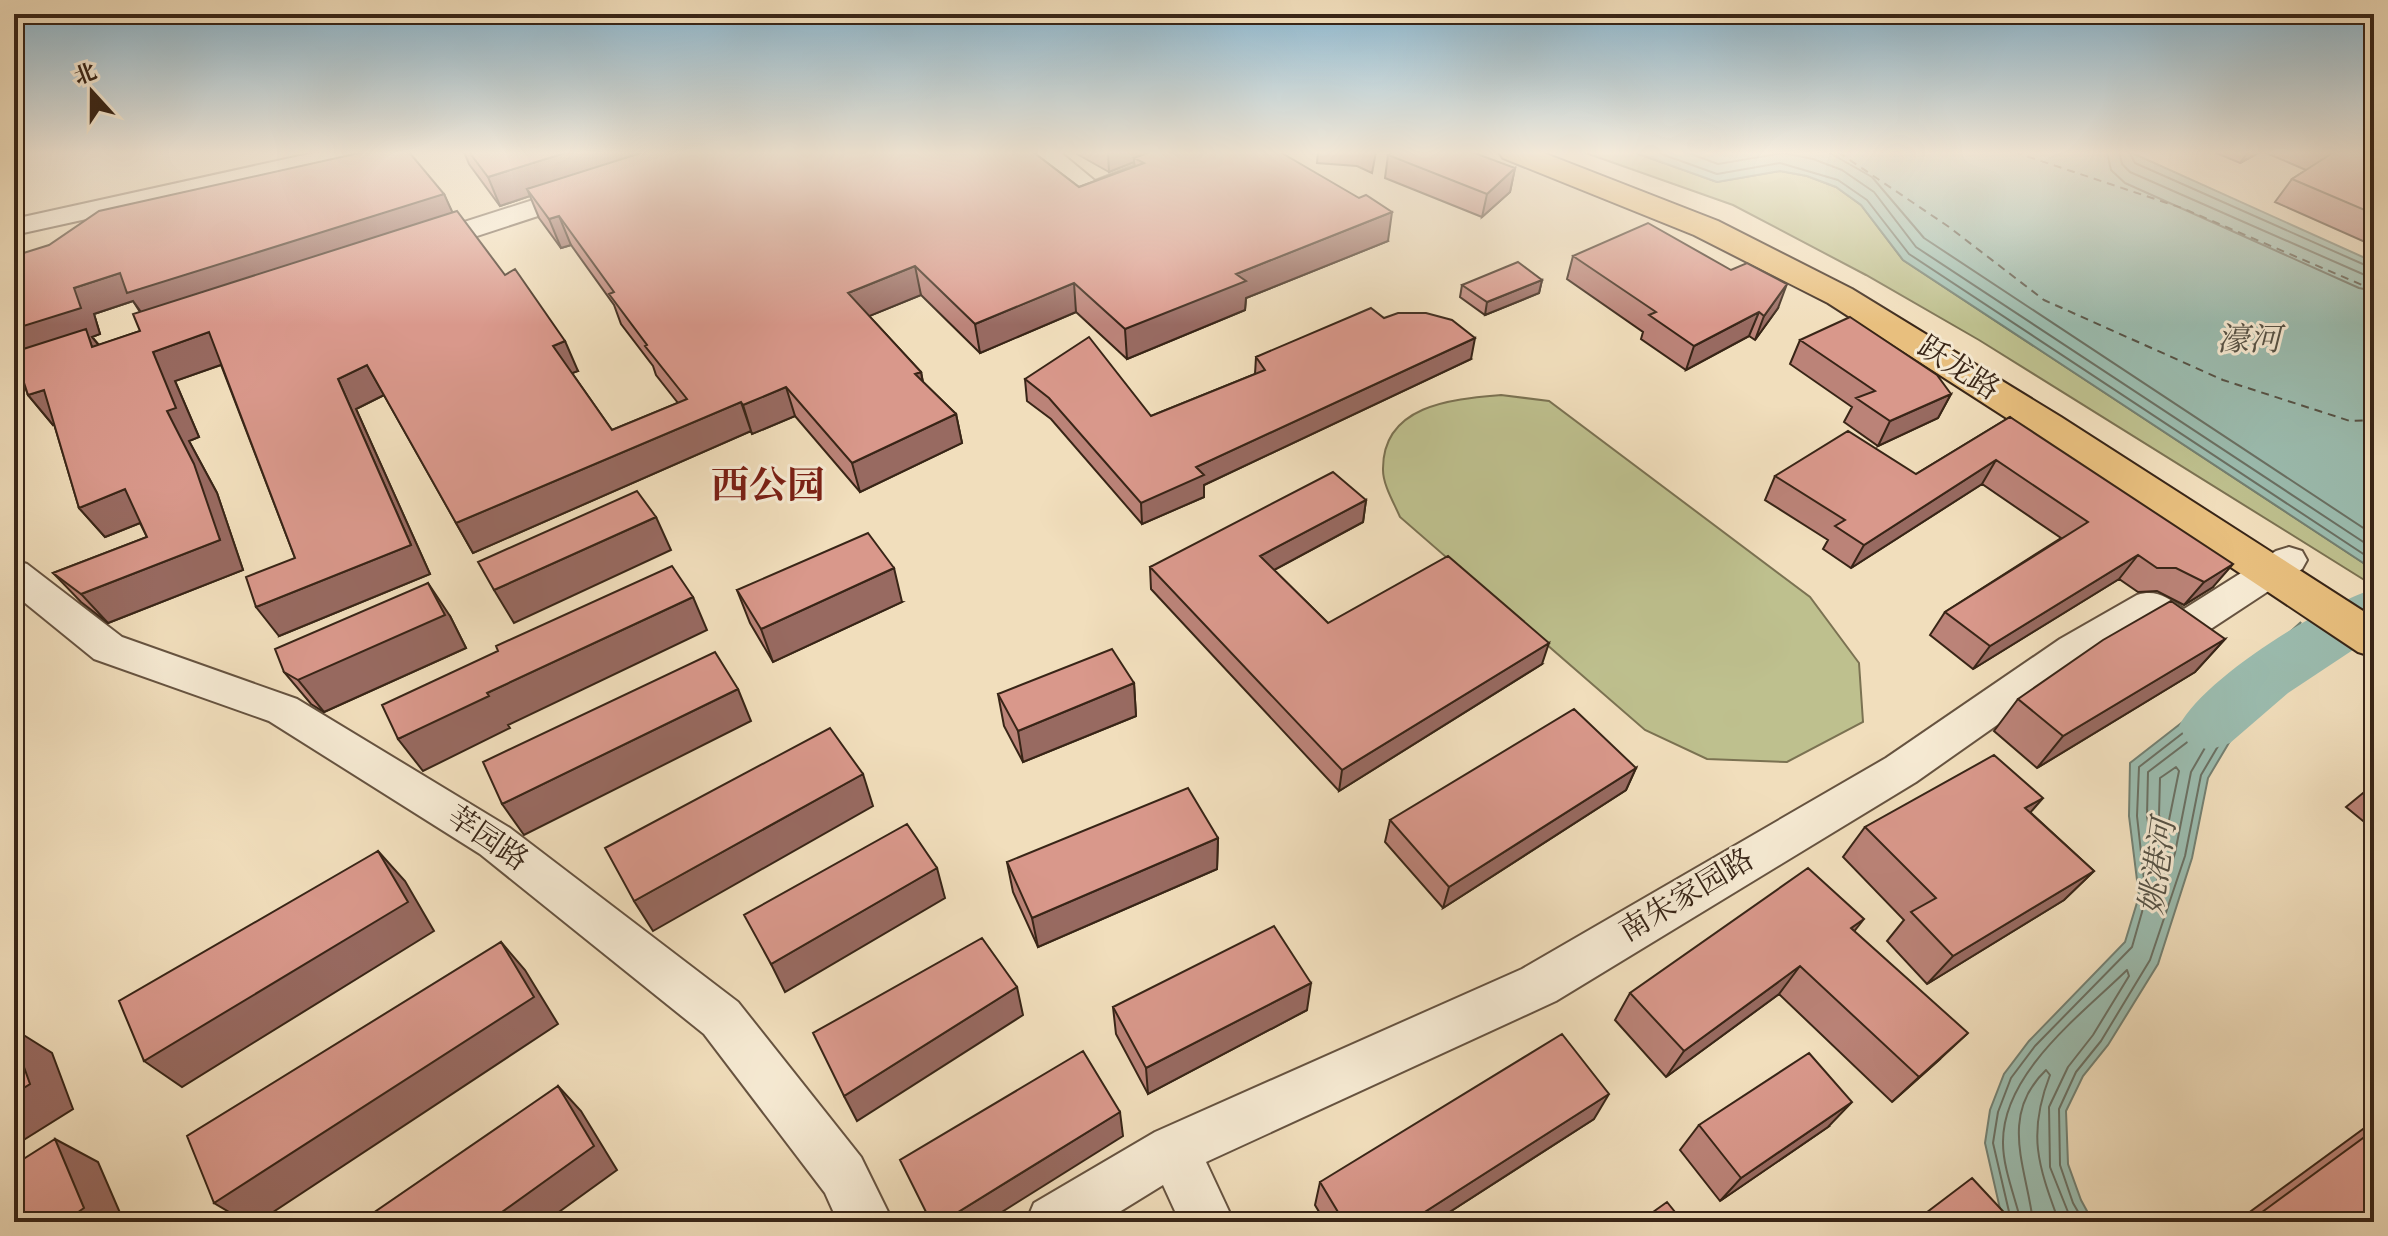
<svg xmlns="http://www.w3.org/2000/svg" width="2388" height="1236" viewBox="0 0 2388 1236" font-family="'IM FELL DW Pica','Noto Serif SC',serif">
<style>
.green{fill:#bec08e;stroke:#7b7252;stroke-width:2}
.water{fill:#9bbcaf;stroke:#738072;stroke-width:2}
.lines{fill:none;stroke-linecap:round;stroke-linejoin:round}
.shore{stroke:#6a7063;stroke-width:2}
.river{fill:#9bbcaf;fill-rule:evenodd}
.ferry{stroke:#565245;stroke-width:2;stroke-dasharray:8 6;stroke-linecap:butt}
.minor-casing{stroke:#665340;stroke-width:4}
.major-casing{stroke:#382517;stroke-width:4}
.minor{fill:#f6ead3;fill-rule:evenodd}
.major{fill:#e8bf7e;fill-rule:evenodd}
.wall{fill:#bb8378;stroke:#382517;stroke-width:2;fill-rule:evenodd}
.shaded-wall{fill:#986a61;stroke:#382517;stroke-width:2}
.building{fill:#d9988b;stroke:#382517;stroke-width:2}
.labels{text-anchor:middle;dominant-baseline:central;stroke-width:6;stroke-linejoin:round;paint-order:stroke}
.street-label{font-size:30px;fill:#382517;stroke:#f6ead3}
.water-label{font-size:32px;font-style:italic;fill:#565245;stroke:#f6ead3}
.district-label{font-size:38px;font-weight:bold;fill:#7a1f14;stroke:#f6ead3}
</style>
<rect width="100%" height="100%" fill="#f1debc"/>
<filter id="stains"><feTurbulence type="fractalNoise" baseFrequency=".0025" numOctaves="4"/><feColorMatrix values="0 0 0 0 .2 0 0 0 0 .09 0 0 0 0 .02 0 0 0 .5 -.17"/></filter>
<radialGradient id="worn" r=".72"><stop offset=".6" stop-color="#630" stop-opacity="0"/><stop offset="1" stop-color="#630" stop-opacity=".3"/></radialGradient>
<!-- green -->
<path class="green" d="M1583 152H1633L1717 182 1780 171 1807 176 1836 187 1861 205 1903 260 2374 570V586L1979 340 1866 275 1733 205Z
M1501 395 1549 401 1810 597 1859 663 1863 722 1787 762 1707 759 1645 730 1400 517C1394 503 1383 485 1383 470 1382 404 1454 399 1501 395Z"/>
<!-- water -->
<path class="water" d="M1633 152H2130L2374 262V570L1903 260 1861 205 1836 187 1807 176 1780 171 1717 182Z
M2301 622 2208 778 2192 858 2158 964 2108 1045 2083 1076 2066 1111 2068 1164 2081 1200 2093 1222H2003L1985 1143 1990 1110 2004 1074 2029 1041 2125 942 2139 896 2129 816 2130 763 2243 675Z"/>
<g class="lines">
<!-- shore -->
<path class="shore" d="M1656 152 1717 174 1780 163 1838 180 1867 200 1909 254 2374 561
M1686 152 1718 164 1783 153 1813 159 1842 170 1874 192 1916 247 2374 549
M1828 152 1872 177 1924 238 2374 535
M2107 152 2111 170 2125 183 2359 288 2374 291
M2119 152 2122 164 2130 172 2374 279
M2129 152 2135 163 2374 269
M2215 721 2217 727 2191 772 2175 853 2164 888 2159 890 2147 816 2148 772Z
M2176 767 2179 771 2168 825 2164 828 2159 815 2160 778Z
M2010 1216 1993 1143 1998 1112 2011 1078 2035 1046 2132 947 2146 898 2137 816 2139 767 2250 681 2253 687 2201 775 2185 856 2150 960 2101 1041 2076 1072 2059 1109 2060 1165 2073 1203 2084 1222
M2021 1222C2015 1197 2003 1168 2003 1143 2002 1073 2082 1014 2127 970L2129 976 2093 1035 2068 1067 2049 1107 2050 1167 2072 1222
M2033 1222C2027 1169 1998 1116 2046 1070L2050 1075C2027 1134 2038 1165 2059 1222"/>
<!-- river -->
<path class="river" d="M2374 589V636L2288 693 2230 743 2209 750 2188 743 2179 726C2204 678 2322 605 2374 589Z"/>
<!-- ferry -->
<path class="ferry" d="M1838 152 1949 227 2044 300 2223 380 2350 421 2374 420
M2014 152 2182 208 2374 290"/>
<!-- minor casing -->
<g class="minor-casing">
<path id="minor" d="M318 152H367L363 158 354 160 14 235V219Z
M1031 152H1060L1095 181 1168 152H1205L1201 158 1092 200 1082 198Z
M583 184 593 186 597 192 593 198 431 251 421 254 411 251 407 245 411 239Z
M69 348 80 351 85 358 80 365 14 386V365Z
M2289 547 2302 551 2307 560 2302 569 2197 638C2176 645 2166 635 2149 624L2088 661 1916 782 1556 1001 1206 1162 1234 1222H1180L1163 1185 1103 1222H1026L1034 1203 1155 1132 1522 969 1886 758 2060 639 2137 595C2157 589 2167 598 2184 609L2276 551Z
M14 560 27 564 122 637 297 699 510 828 738 1002 861 1157 893 1222H838L825 1193 704 1034 480 854 269 721 94 659 14 594Z"/>
</g>
<!-- major casing -->
<g class="major-casing">
<path id="major" d="M1499 152H1541L1718 221 1852 289 2061 417 2374 618V657L2358 652 2033 435 1828 303 1694 235 1503 158Z"/>
</g>
<!-- minor -->
<use href="#minor" class="minor"/>
<!-- major -->
<use href="#major" class="major"/>
</g>
<!-- wall -->
<path class="wall" d="M464 152H1033L1079 187 1135 166 1134 162 1109 172 1077 154V152H1280L1388 241 1246 298 1245 310 1127 359 1076 312 980 353 921 295 869 316 921 372 923 382 956 414 962 443 860 492 795 416 752 434 751 431 473 553 384 395 356 409 430 574 279 636 295 558 221 365 175 381 199 437 189 441 217 493 243 570 108 623 81 602 53 573 147 537 140 523 105 537 79 508 54 424 53 425 28 395 16 361 14 362V256L444 194 452 213 578 371 572 373 612 430 678 403 656 375 653 366 621 324 614 305 571 245 561 248 539 218 530 196 500 206 469 164ZM133 301 140 312V331L99 345 92 337 100 334 94 314Z
M1318 152H1376L1372 173 1357 166 1317 163Z
M2214 152H2260L2240 163Z
M2264 152H2374V246L2275 202 2292 179 2306 170Z
M1388 155 1515 168 1510 192 1482 217 1385 178Z
M1573 256 1778 308 1755 340 1749 336 1686 370 1641 339 1643 332 1567 279Z
M1542 280 1539 293 1485 315 1460 297 1462 285Z
M1384 318 1471 359 1204 485V497L1142 524 1051 419 1027 401 1025 379 1151 416 1255 374 1256 357Z
M1800 340 1951 394 1938 418 1878 446 1844 422 1852 407 1790 364Z
M2010 417 2213 587 2184 605 2157 591 2138 592 2119 579 1973 669 1930 635 1945 612 2061 538 1982 484 1851 568 1823 549 1828 540 1765 500 1775 476 1916 474Z
M1366 500 1363 522 1274 570 1328 623 1542 664 1339 791 1151 589 1150 567Z
M737 590 902 602 773 662 750 623Z
M450 616 466 648 324 712 311 704 284 672Z
M2225 639 2195 672 2037 768 1994 731 2018 699Z
M1134 683 1136 716 1023 762 1004 726 998 694Z
M1636 768 1626 790 1443 908 1385 842 1390 820Z
M2374 784V830L2346 807Z
M2030 812 2094 871 2064 900 1927 984 1887 941 1904 920 1843 857 1865 827Z
M1218 838 1217 869 1038 947 1013 892 1007 862Z
M1854 931 1940 1059 1892 1102 1779 994 1666 1077 1615 1020 1630 993Z
M1113 1007 1307 1010 1148 1094 1116 1034Z
M1594 1119 1434 1222H1325L1315 1205 1320 1182Z
M2374 1121V1222H2236Z
M1699 1125 1828 1127 1720 1201 1680 1150Z"/>
<!-- shaded-wall -->
<path class="shaded-wall" d="M568 152H667L527 189 530 196 500 206 488 177Z
M1108 152H1160L1134 158V162L1109 172Z
M2248 152H2260L2240 163Z
M1515 168 1510 192 1482 217 1487 194Z
M444 194 456 220 146 319 133 301 94 314 100 334 92 337 109 358 92 347 89 338 14 362V329L74 288 120 273Z
M1392 212 1388 241 1246 298 1245 310 1127 359 1125 329 1236 274Z
M559 216 571 245 561 248 549 219Z
M915 266 921 295 855 322 848 293Z
M1542 280 1539 293 1485 315 1487 302Z
M1074 283 1076 312 980 353 975 324Z
M1787 284 1778 308 1755 340 1764 316Z
M1759 312 1749 336 1686 370 1694 346Z
M209 332 229 362 175 381 199 437 189 441 217 493 243 570 108 623 81 594 220 540 167 411 153 352Z
M1475 338 1471 359 1204 485V497L1142 524 1141 503 1196 467Z
M565 341 578 371 567 375 553 346Z
M367 365 384 395 356 409 430 574 279 636 256 607 411 545 338 379Z
M921 372 926 401 915 374Z
M786 387 795 416 752 434 743 405Z
M44 390 68 419 53 425 28 395Z
M1951 394 1938 418 1878 446 1890 421Z
M741 402 751 431 473 553 456 523Z
M956 414 962 443 860 492 852 463Z
M1996 460 1982 484 1851 568 1864 545Z
M125 489 150 519 105 537 79 508Z
M1366 500 1363 522 1259 578 1260 556Z
M656 517 671 550 514 623 494 590Z
M2138 555 2119 579 1973 669 1990 646Z
M2233 564 2213 587 2184 605 2204 582Z
M894 568 902 602 773 662 761 629Z
M428 583 450 616 466 648 324 712 298 680Z
M693 597 707 630 508 725 510 728 423 771 398 739 487 693Z
M2225 639 2195 672 2037 768 2063 736Z
M1549 643 1542 664 1339 791 1342 770Z
M14 655 19 668 14 670Z
M1134 683 1136 716 1023 762 1018 731Z
M738 689 751 721 524 835 502 804Z
M14 736 22 755 14 760Z
M1636 768 1626 790 1443 908 1449 887Z
M863 774 873 806 653 931 634 901Z
M2043 798 2016 829 2025 808Z
M1218 838 1217 869 1038 947 1032 918Z
M378 851 405 881 434 931 182 1087 144 1061Z
M937 868 945 898 785 992 771 964Z
M2094 871 2064 900 1927 984 1953 956Z
M1864 919 1841 948 1851 928Z
M501 942 525 970 558 1024 258 1222H246L214 1203Z
M1800 966 1779 994 1666 1077 1684 1051Z
M1311 983 1307 1010 1148 1094 1146 1068Z
M1017 987 1023 1015 857 1121 844 1096Z
M14 1029 52 1053 73 1109 14 1146Z
M1968 1033 1940 1059 1892 1102 1919 1077Z
M558 1086 581 1111 617 1170 545 1222H488Z
M1609 1094 1594 1119 1434 1222H1409Z
M1852 1102 1828 1127 1720 1201 1741 1178Z
M1120 1112 1123 1136 986 1222H942Z
M55 1139 98 1162 124 1222H64Z"/>
<!-- building -->
<path class="building" d="M376 152H409L444 194 127 293 120 273 74 288 81 308 14 329V256L49 245 99 211 359 153Z
M469 152H568L488 177Z
M644 152H1033L1079 187 1144 163 1134 158 1150 152H1280L1359 198 1366 195 1392 212 1236 274 1246 281 1125 329 1074 283 975 324 915 266 848 293 921 372 915 374 956 414 852 463 786 387 743 405 741 402 456 523 367 365 338 379 411 545 256 607 246 577 295 558 209 332 153 352 176 408 167 411 194 464 220 540 81 594 53 573 147 537 125 489 79 508 44 390 28 395 14 352 86 329 92 347 140 331 133 314 457 211 505 275 515 269 565 341 553 346 612 430 687 399 645 346 647 345 609 294 614 292 559 216 549 219 527 189Z
M1392 152H1472L1515 168 1487 194 1388 155Z
M2334 152H2374V214L2292 179Z
M1648 223 1731 270 1747 263 1787 284 1764 316 1759 312 1694 346 1649 315 1656 312 1573 256Z
M1518 262 1542 280 1487 302 1462 285Z
M1371 308 1384 318 1398 313H1426L1452 320 1475 338 1196 467 1204 475 1141 503 1049 398 1025 379 1089 337 1151 416 1265 370 1256 357Z
M1850 317 1937 375 1951 394 1890 421 1856 398 1875 391 1800 340Z
M2010 417 2233 564 2204 582 2176 568H2157L2138 555 1990 646 1945 612 2088 522 1996 460 1864 545 1835 526 1845 520 1775 476 1848 431 1916 474Z
M1333 472 1366 500 1260 556 1328 623 1448 556 1549 643 1342 770 1150 567Z
M637 491 656 517 494 590 478 562Z
M868 533 894 568 761 629 737 590Z
M672 566 693 597 487 693 489 696 398 739 382 705 498 651 496 646Z
M428 583 445 615 298 680 284 672 275 649Z
M2171 601 2225 639 2063 736 2018 699 2103 640Z
M1112 649 1134 683 1018 731 998 694Z
M715 652 738 689 502 804 483 762Z
M1574 709 1636 768 1449 887 1390 820Z
M830 728 863 774 634 901 605 848Z
M1994 755 2043 798 2025 808 2094 871 1953 956 1911 912 1936 898 1865 827Z
M1188 788 1218 838 1032 918 1007 862Z
M907 824 937 868 771 964 744 915Z
M378 851 408 902 144 1061 119 1001Z
M1808 868 1864 919 1851 928 1968 1033 1919 1077 1800 966 1684 1051 1630 993Z
M1274 926 1311 983 1146 1068 1113 1007Z
M982 938 1017 987 844 1096 813 1033Z
M501 942 534 997 214 1203 187 1136Z
M1562 1034 1609 1094 1409 1222H1344L1320 1182Z
M14 1039 30 1084 14 1094Z
M1083 1051 1120 1112 942 1222H931L900 1160Z
M1809 1053 1852 1102 1741 1178 1699 1125Z
M558 1086 594 1146 488 1222H360Z
M2374 1130V1222H2258L2254 1218Z
M55 1139 84 1208 64 1222H14V1165Z
M1972 1178 2013 1222H1914Z
M1667 1202 1683 1222H1639Z"/>
<!-- sky -->
<linearGradient id="sky" x2="0" y2="1"><stop stop-color="#89b7d1"/><stop offset="0.47" stop-color="#f9f0e1"/><stop offset="1" stop-color="#f9f0e1" stop-opacity="0"/></linearGradient>
<rect width="2388" height="325" fill="url(#sky)"/>
<g class="labels">
<!-- street labels -->
<g class="street-label">
<text transform="translate(1958 369) rotate(33)">跃龙路</text>
<text transform="translate(487 839) rotate(34)">莘园路</text>
<text transform="translate(1687 896) rotate(-31)">南朱家园路</text>
</g>
<!-- water labels -->
<g class="water-label">
<text x="2249" y="341">濠河</text>
<text transform="translate(2159 867) rotate(-82)">姚港河</text>
</g>
<!-- district labels -->
<g class="district-label">
<text x="768" y="487">西公园</text>
</g>
</g>
<!-- margin -->
<rect width="2388" height="1236" fill="none" stroke="#f1debc" stroke-width="48"/>
<rect x="16" y="16" width="2356" height="1204" fill="none" stroke="#382517" stroke-width="4"/>
<rect x="24" y="24" width="2340" height="1188" fill="none" stroke="#382517" stroke-width="2"/>
<!-- north arrow -->
<g transform="translate(92 92) rotate(339)" stroke="#f6ead3" stroke-width="6" paint-order="stroke">
<path d="M0-6L14 30L0 20L-14 30Z" fill="#382517"/>
<text y="-12" font-size="22" font-weight="bold" text-anchor="middle" fill="#382517">北</text>
</g>
<rect width="100%" height="100%" filter="url(#stains)"/>
<rect width="100%" height="100%" fill="url(#worn)"/>
</svg>
